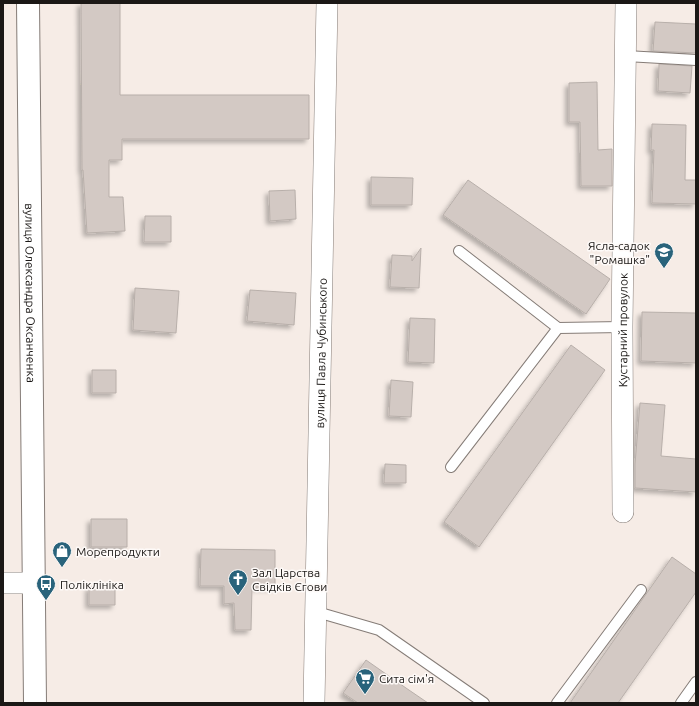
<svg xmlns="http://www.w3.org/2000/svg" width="699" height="706" viewBox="0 0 699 706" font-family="Ubuntu,sans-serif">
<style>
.building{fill:#d3c9c4;stroke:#b8afaa;filter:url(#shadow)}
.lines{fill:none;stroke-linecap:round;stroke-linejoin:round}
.lane-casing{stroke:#857c77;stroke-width:12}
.street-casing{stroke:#857c77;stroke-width:22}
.secondary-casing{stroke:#857c77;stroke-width:24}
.lane{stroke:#fff;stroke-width:10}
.street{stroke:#fff;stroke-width:21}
.secondary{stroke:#fff;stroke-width:22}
.labels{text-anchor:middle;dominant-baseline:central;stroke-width:3;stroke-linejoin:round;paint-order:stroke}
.poi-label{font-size:12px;fill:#1b1816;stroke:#fefaf8;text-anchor:start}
.street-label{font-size:12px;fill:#1b1816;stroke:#fefaf8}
</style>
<defs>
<filter id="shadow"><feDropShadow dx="-3.5" dy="3.5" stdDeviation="2" flood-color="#0004"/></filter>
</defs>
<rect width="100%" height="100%" fill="#f6ece6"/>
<!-- building -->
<path class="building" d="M81 3H120V95H309V139H122V160H109V197H123L125 231 87 233 83 170H82Z
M655 22 696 24V53L653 51Z
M659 64 692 66 690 93 658 91Z
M597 82 598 150 612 149V186H581L580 122H569V83Z
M652 124 686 125 685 180H696V204L652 203 654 150H651Z
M371 177 413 178 412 205H371Z
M468 180 610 279 586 314 443 215Z
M295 190 296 219 270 221 269 191Z
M145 216H171V242H144Z
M421 248 419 288 390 287 392 255 412 256V261Z
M135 288 179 291 176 333 133 330Z
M250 290 296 293 294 325 247 321Z
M642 312 696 313V363L641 361Z
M410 318 435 319 434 363 408 362Z
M571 345 605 370 479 547 444 522Z
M92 370H116V393H92Z
M391 380 413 382 411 417 389 416Z
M640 403 665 405 661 456 696 459V492L635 488V464Z
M385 464 406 465V483H384Z
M91 519H127V547H91Z
M201 549 275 550V587H252L251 630H235L234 603 224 604V586H200Z
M672 557 696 574V592L618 703H570Z
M89 587H115V605H89Z
M366 660 406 688 428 703H358L343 693Z"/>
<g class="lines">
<!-- lane casing -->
<g class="lane-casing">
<path id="lane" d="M626 56 696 60
M558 328 622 327
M451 467 558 328 459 251
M317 612 379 630 484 703
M557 703 641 590
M681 703 696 682"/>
</g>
<!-- street casing -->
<g class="street-casing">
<g id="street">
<path id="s1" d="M623 512 622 327 626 3"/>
<path d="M3 583H34"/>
<path id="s2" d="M314 703 327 3"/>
</g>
</g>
<!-- secondary casing -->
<g class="secondary-casing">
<g id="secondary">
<path id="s3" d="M28 3 35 703"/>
</g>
</g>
<!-- lane -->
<use href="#lane" class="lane"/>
<!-- street -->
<use href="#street" class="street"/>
<!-- secondary -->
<use href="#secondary" class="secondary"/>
</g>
<!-- icons -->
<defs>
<g id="school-pin" transform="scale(1)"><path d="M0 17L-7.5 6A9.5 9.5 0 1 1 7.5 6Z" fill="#29637b" stroke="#fefaf8"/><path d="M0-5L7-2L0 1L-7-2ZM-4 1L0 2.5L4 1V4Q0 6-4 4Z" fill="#fff"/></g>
<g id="shop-pin" transform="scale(1)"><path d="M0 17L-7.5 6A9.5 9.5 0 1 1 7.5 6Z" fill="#29637b" stroke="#fefaf8"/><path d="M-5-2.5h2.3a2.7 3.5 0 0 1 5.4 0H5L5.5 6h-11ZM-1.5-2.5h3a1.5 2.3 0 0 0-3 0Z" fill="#fff"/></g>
<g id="church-pin" transform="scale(1)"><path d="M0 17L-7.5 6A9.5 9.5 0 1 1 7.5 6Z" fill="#29637b" stroke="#fefaf8"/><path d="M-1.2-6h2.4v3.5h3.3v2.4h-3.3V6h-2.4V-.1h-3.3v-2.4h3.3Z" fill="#fff"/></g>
<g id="bus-pin" transform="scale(1)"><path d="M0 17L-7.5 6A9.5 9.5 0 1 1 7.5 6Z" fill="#29637b" stroke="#fefaf8"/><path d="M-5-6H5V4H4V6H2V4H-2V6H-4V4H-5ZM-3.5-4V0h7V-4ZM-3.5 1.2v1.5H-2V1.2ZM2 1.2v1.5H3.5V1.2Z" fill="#fff"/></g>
<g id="supermarket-pin" transform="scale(1)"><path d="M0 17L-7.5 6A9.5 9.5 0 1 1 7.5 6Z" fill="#29637b" stroke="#fefaf8"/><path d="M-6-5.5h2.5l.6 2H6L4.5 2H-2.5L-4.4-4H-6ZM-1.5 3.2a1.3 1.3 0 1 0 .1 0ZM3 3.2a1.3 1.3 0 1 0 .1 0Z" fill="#fff"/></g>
</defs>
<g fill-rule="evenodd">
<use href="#school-pin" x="664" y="252"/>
<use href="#shop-pin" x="62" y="551"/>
<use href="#church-pin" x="238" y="579"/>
<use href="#bus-pin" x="46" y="584"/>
<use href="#supermarket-pin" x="365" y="678"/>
</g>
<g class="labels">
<!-- poi labels -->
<g class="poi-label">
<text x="650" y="245" text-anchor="end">Ясла-садок<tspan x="650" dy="14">"Ромашка"</tspan></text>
<text x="76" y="551">Морепродукти</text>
<text x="252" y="572">Зал Царства<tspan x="252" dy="14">Cвідків Єгови</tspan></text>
<text x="60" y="584">Поліклініка</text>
<text x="379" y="678">Сита сім'я</text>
</g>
<!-- street labels -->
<g class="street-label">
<text stroke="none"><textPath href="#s3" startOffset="290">вулиця Олександра Оксанченка</textPath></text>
<text stroke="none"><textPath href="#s1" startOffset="182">Кустарний провулок</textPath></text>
<text stroke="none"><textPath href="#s2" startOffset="350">вулиця Павла Чубинського</textPath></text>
</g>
</g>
<!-- border -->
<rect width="699" height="706" fill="none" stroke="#1b1816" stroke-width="8"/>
</svg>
